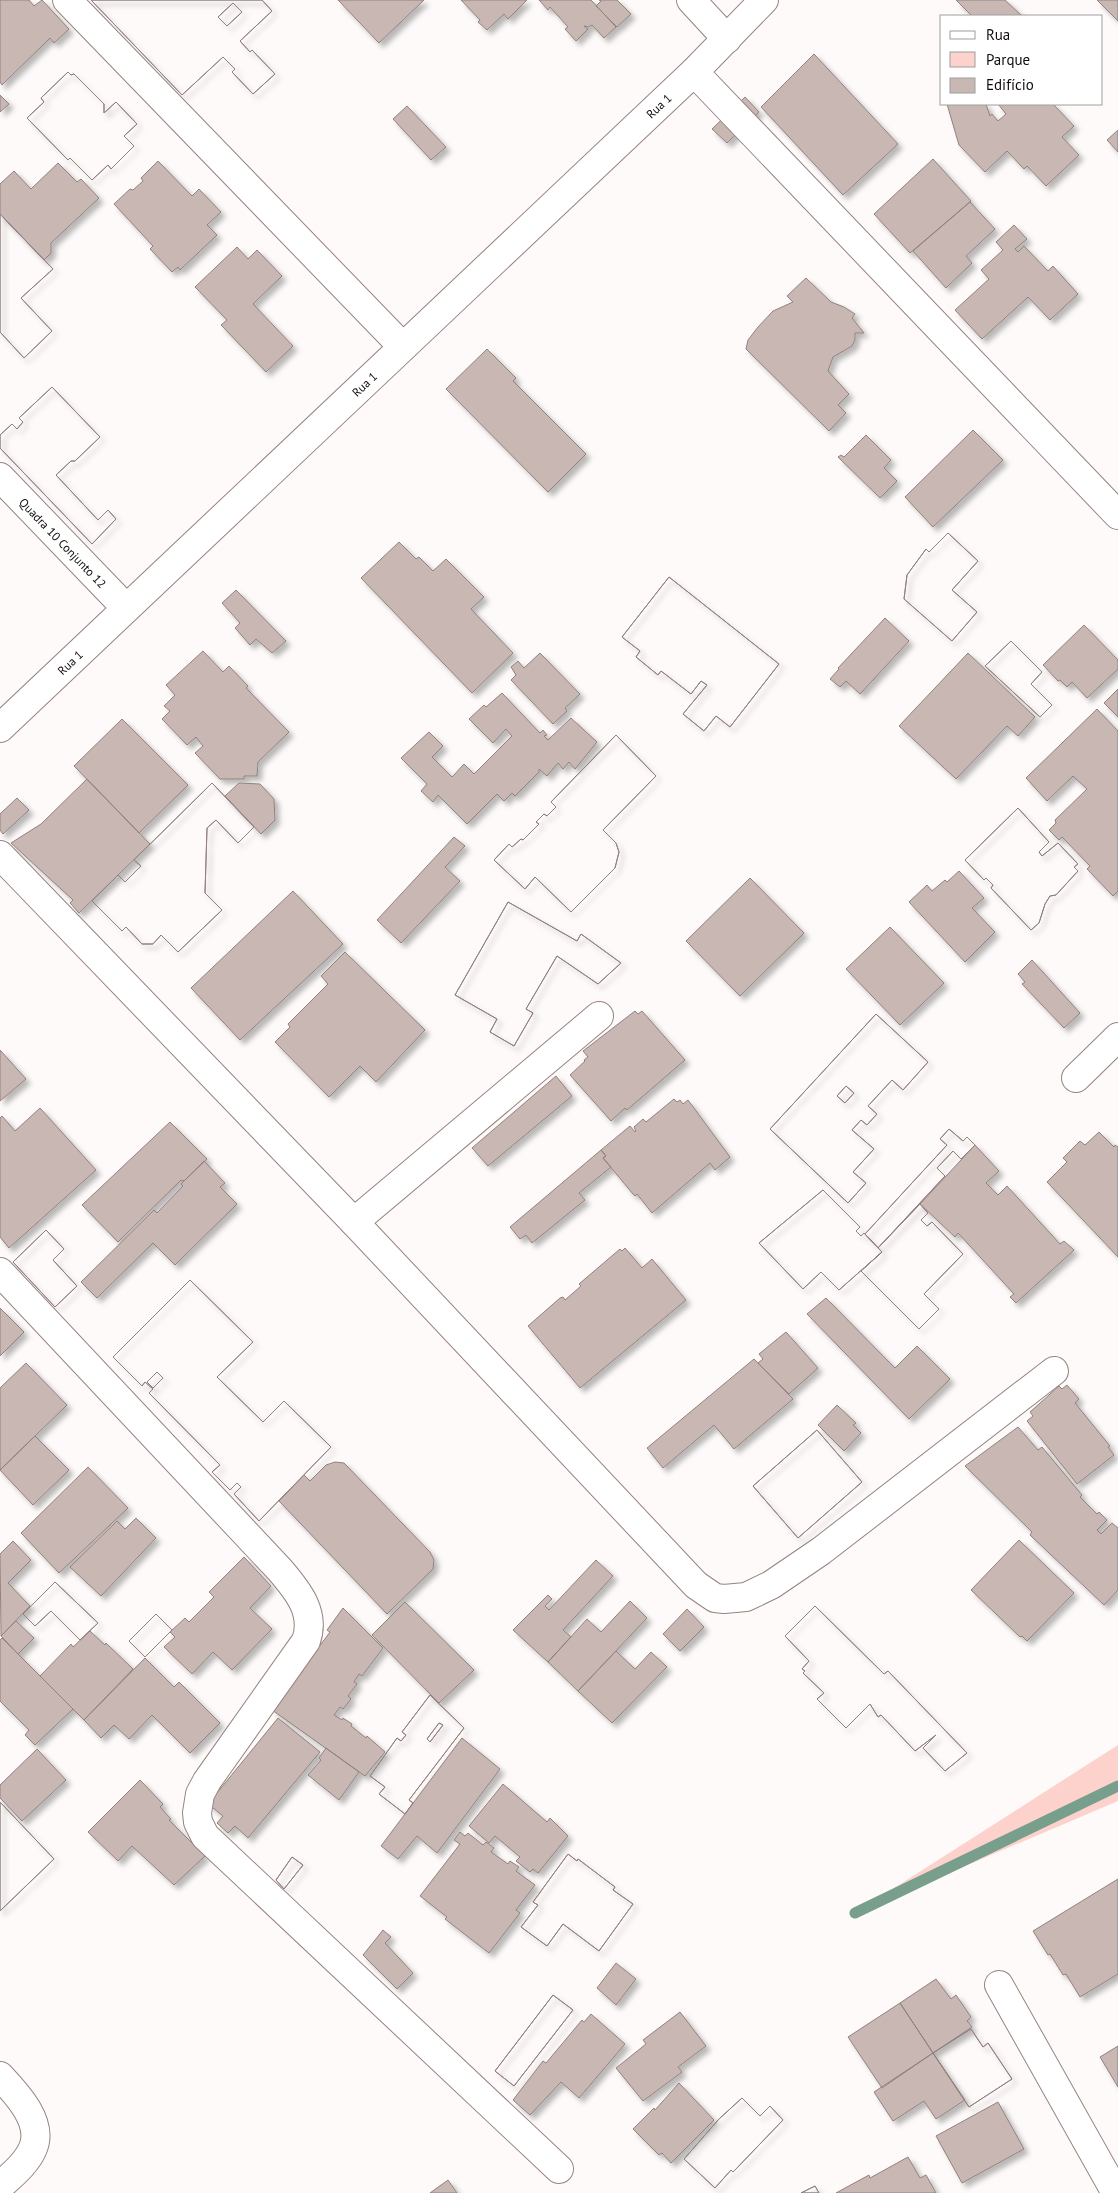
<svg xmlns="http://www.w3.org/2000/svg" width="1118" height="2193" viewBox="0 0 1118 2193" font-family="'PT Sans',sans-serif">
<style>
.green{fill:#fdd2cc}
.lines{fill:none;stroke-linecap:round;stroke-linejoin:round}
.stream{stroke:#789e8c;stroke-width:11}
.building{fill:#c9b7b4;stroke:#92817e;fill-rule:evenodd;filter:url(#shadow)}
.minor-casing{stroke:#958481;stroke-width:30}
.minor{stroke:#fff;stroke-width:28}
.labels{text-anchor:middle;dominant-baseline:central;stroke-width:4;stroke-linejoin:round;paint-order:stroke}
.street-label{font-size:12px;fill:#120c0b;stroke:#fff}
</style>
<defs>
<filter id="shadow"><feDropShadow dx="4.5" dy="4.5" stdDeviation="2.5" flood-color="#0004"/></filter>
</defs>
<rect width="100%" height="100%" fill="#fefafa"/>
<!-- green -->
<path class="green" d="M1118 1745V1801L855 1913Z"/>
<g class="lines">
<!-- stream -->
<path class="stream" d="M855 1913 1118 1786"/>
</g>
<!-- building -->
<path class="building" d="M0 0H29L34 6 42 0 69 29 54 43 50 38 2 85 0 82Z
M91 0H262L272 11 240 41 250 52 252 50 275 74 253 94 232 72 235 69 223 57 182 95ZM233 3 242 12 227 26 218 17Z
M91 0H262L272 11 240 41 250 52 252 50 275 74 253 94 232 72 235 69 223 57 182 95ZM233 3 242 12 227 26 218 17Z
M338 0H424L379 43Z
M461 0H527L508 19 504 14 487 30 478 22 480 20Z
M539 0H591L616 27 604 38 592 25 588 27 584 26 588 29 576 41 565 29 568 27 550 7 548 10Z
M599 0H617L631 14 617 27 596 6 601 1Z
M956 0H1005L1022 16H972Z
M1097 0H1118V21Z
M814 54 898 144 843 195 761 107Z
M68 72 71 75 74 74 104 104V113L116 102 137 124 124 136 134 146 111 169 108 165 92 180 70 158 68 160 27 118 44 102 41 98Z
M68 72 71 75 74 74 104 104V113L116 102 137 124 124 136 134 146 111 169 108 165 92 180 70 158 68 160 27 118 44 102 41 98Z
M0 95 9 104 0 112Z
M745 97 759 112 727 143 712 129Z
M947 104H986L990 116 992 114 998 121 1006 114 998 104H1053L1074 126 1062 137 1079 155 1046 186 1027 166 1024 169 1007 151 985 172 959 145Z
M407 106 446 147 431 160 393 119Z
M1118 130V152L1107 140Z
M933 159 971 201 910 253 874 214Z
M158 161 192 196 199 189 221 212 207 225 217 235 180 270 178 267 172 272 150 249 153 246 114 204 130 189 133 190 143 181 141 178Z
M58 163 77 182 81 179 99 198 51 243V253L44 260 0 214V184L14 171 31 189Z
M970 202 995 229 966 256 972 263 946 288 913 251Z
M0 214 53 269 21 298 52 331 24 358 0 332Z
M0 214 53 269 21 298 52 331 24 358 0 332Z
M1014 225 1027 239 1015 249 1018 252 1024 246 1048 271 1053 266 1078 294 1050 320 1028 297 982 339 955 310 989 279 981 270 1003 250 996 242Z
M237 247 248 259 257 250 282 276 253 304 293 346 266 372 221 325 227 320 195 287Z
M806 278 831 302 844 307 855 314 852 318 864 333H855V340L852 346 833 357 828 371 849 394 838 405 846 413 829 431 746 349 748 340 758 327 773 311 793 302 787 296Z
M487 349 516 378 513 381 586 454 548 492 446 389Z
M52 387 100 437 75 461H71L56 475 98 520 108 510 116 519 92 544 0 448V435L12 424 17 429 23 422 19 418Z
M52 387 100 437 75 461H71L56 475 98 520 108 510 116 519 92 544 0 448V435L12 424 17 429 23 422 19 418Z
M973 430 1003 460 933 527 905 497Z
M866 435 891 460 884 468 897 481 880 498 838 457 841 455 844 457Z
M948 533 978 561 952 590 977 612 952 641 904 599 907 575 926 549 929 552Z
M948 533 978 561 952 590 977 612 952 641 904 599 907 575 926 549 929 552Z
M399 542 416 559 419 557 433 571 446 559 484 597 471 609 513 653 472 693 361 578Z
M669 577 779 664 730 727 716 716 704 731 683 714 707 685 701 681 691 694 661 671 658 675 636 657 640 651 622 637Z
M669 577 779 664 730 727 716 716 704 731 683 714 707 685 701 681 691 694 661 671 658 675 636 657 640 651 622 637Z
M236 590 286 641 272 653 256 639 250 645 235 628 240 623 222 603Z
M885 618 909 641 860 694 846 681 840 687 830 679 839 669 838 668Z
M1084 625 1118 660V669L1087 698 1072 682 1067 687 1060 680 1058 681 1043 665Z
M1011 641 1042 672 1031 684 1052 705 1040 717 985 666Z
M1011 641 1042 672 1031 684 1052 705 1040 717 985 666Z
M203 651 223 672 229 666 248 686 246 688 289 732 258 762 257 776H244V779H220L195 753 203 746 196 737 187 745 162 719 170 711 164 706 175 695 166 685Z
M540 653 580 694 565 708 567 711 553 724 511 680 516 675 511 667 518 661 524 668Z
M968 653 1035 717 1018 736 1007 726 956 779 899 726Z
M1118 689V717L1104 703Z
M502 693 540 733 543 730 547 735 544 736 548 740 571 718 597 742 575 769 569 762 563 769 558 763 547 776 539 769V772L515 796 512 793 504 801 497 794 467 824 438 795 433 802 421 791 427 784 401 758 429 732 443 746 432 757 452 777 464 764 474 774 512 736 506 729 493 743 469 719 484 705 486 707Z
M1097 709 1118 731V891L1113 896 1087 869 1090 866 1062 837 1059 840 1049 830 1056 823 1055 820 1087 789 1073 776 1047 801 1026 778Z
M122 719 188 785 139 833 74 766Z
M616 735 656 776 603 830 616 843 619 852 615 868 571 912 535 877 525 889 494 860 509 844 512 847 521 839 523 840 539 824 536 822 544 814 547 816 556 807 551 802Z
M616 735 656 776 603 830 616 843 619 852 615 868 571 912 535 877 525 889 494 860 509 844 512 847 521 839 523 840 539 824 536 822 544 814 547 816 556 807 551 802Z
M87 779 150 844 79 913 70 903 73 900 11 843 41 824Z
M212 783 254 827 238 843 216 820 207 828 205 893 222 910 178 952 161 935 153 944H142L126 927 122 931 92 901 118 875 125 882 141 866 134 860Z
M212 783 254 827 238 843 216 820 207 828 205 893 222 910 178 952 161 935 153 944H142L126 927 122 931 92 901 118 875 125 882 141 866 134 860Z
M239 783 260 784 274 799 275 820 261 834 225 796Z
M17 798 29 810 3 834 0 830V814Z
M1018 808 1049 842 1039 852 1042 856 1058 843 1078 864 1074 867 1078 871 1056 895 1050 896 1045 904 1039 923 1031 930 991 888 993 885 986 878 984 880 965 860Z
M1018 808 1049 842 1039 852 1042 856 1058 843 1078 864 1074 867 1078 871 1056 895 1050 896 1045 904 1039 923 1031 930 991 888 993 885 986 878 984 880 965 860Z
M454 837 465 846 445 867 460 881 401 943 377 920Z
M959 871 984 898 972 908 995 932 965 962 909 902 927 885 932 891 945 880 947 882Z
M750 878 804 933 740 996 686 941Z
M293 891 343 944 240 1040 191 988Z
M508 902 577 941 581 934 621 963 598 984 557 956 526 1009 533 1013 514 1046 490 1032 497 1019 455 995Z
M508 902 577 941 581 934 621 963 598 984 557 956 526 1009 533 1013 514 1046 490 1032 497 1019 455 995Z
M890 927 944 983 900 1025 846 969Z
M345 952 425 1030 376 1082 360 1066 329 1097 275 1042 290 1027 288 1024 328 984 321 976Z
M1032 960 1080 1013 1064 1028 1022 984 1025 982 1018 974Z
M635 1011 638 1014 642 1011 685 1060 627 1110 625 1108 611 1121 570 1075 585 1061 584 1060 588 1057 583 1051Z
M876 1014 928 1062 903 1090 892 1080 868 1106 877 1114 867 1125 861 1120 852 1130 874 1149 853 1172 866 1183 848 1203 770 1129ZM846 1086 854 1093 845 1103 837 1096Z
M876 1014 928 1062 903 1090 892 1080 868 1106 877 1114 867 1125 861 1120 852 1130 874 1149 853 1172 866 1183 848 1203 770 1129ZM846 1086 854 1093 845 1103 837 1096Z
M0 1050 26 1079 0 1101Z
M556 1076 572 1096 488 1166 472 1148Z
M674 1099 677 1102 680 1100 683 1104 688 1100 730 1157 715 1170 710 1163 652 1213 637 1194 635 1196 633 1194 603 1158 606 1156 601 1150 630 1126 635 1132 636 1131 634 1127 643 1119 646 1122Z
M40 1108 96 1170 9 1248 0 1237V1118L2 1116 15 1131Z
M170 1122 207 1159 184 1181 181 1180 118 1242 82 1205Z
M949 1129 963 1141 967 1137 975 1145 961 1159 953 1151 937 1168 945 1176 878 1248 865 1234 947 1145 940 1139Z
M949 1129 963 1141 967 1137 975 1145 961 1159 953 1151 937 1168 945 1176 878 1248 865 1234 947 1145 940 1139Z
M1099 1132 1114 1147 1115 1145 1118 1147V1257L1047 1182 1067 1162 1063 1158 1080 1141 1085 1145Z
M975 1145 999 1171 986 1183 998 1195 1007 1186 1060 1244 1064 1241 1074 1250 1016 1303 1010 1297 1014 1294 958 1233 955 1237 920 1204Z
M601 1150 606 1156 603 1158 611 1167 579 1193 585 1200 532 1243 526 1235 520 1239 510 1227Z
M204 1161 225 1183 220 1187 237 1204 175 1265 153 1243 97 1298 81 1282 154 1210 157 1213 183 1186 181 1184Z
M823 1190 860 1227 856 1231 861 1236 864 1233 882 1252 839 1290 821 1272 803 1289 759 1243Z
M823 1190 860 1227 856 1231 861 1236 864 1233 882 1252 839 1290 821 1272 803 1289 759 1243Z
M920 1204 928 1213 921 1220 927 1226 932 1222 963 1254 924 1294 939 1309 919 1329 861 1271 882 1252 878 1248Z
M920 1204 928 1213 921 1220 927 1226 932 1222 963 1254 924 1294 939 1309 919 1329 861 1271 882 1252 878 1248Z
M46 1230 64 1249 53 1260 77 1286 55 1307 13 1262Z
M46 1230 64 1249 53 1260 77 1286 55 1307 13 1262Z
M625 1248 642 1268 652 1259 686 1300 580 1388 528 1326 560 1298 563 1297 565 1300 581 1286 579 1284 620 1249 622 1251Z
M190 1280 253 1342 217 1377 263 1422 284 1401 331 1447 259 1521 234 1494 241 1487 237 1483 230 1490 212 1472 220 1465 149 1393 153 1389 145 1382 142 1386 113 1357ZM157 1372 163 1378 153 1388 147 1382Z
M190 1280 253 1342 217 1377 263 1422 284 1401 331 1447 259 1521 234 1494 241 1487 237 1483 230 1490 212 1472 220 1465 149 1393 153 1389 145 1382 142 1386 113 1357ZM157 1372 163 1378 153 1388 147 1382Z
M826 1298 895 1368 917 1346 950 1379 909 1419 807 1314Z
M0 1308 24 1332 0 1356Z
M786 1332 818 1368 789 1394 758 1363 763 1359 759 1354Z
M754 1359 793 1399 734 1449 714 1425 663 1468 647 1448Z
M26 1363 67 1405 0 1470V1388Z
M1067 1385 1079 1399 1075 1403 1110 1446 1108 1447 1114 1455 1077 1484 1027 1421 1033 1416 1030 1412 1059 1386 1062 1389Z
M837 1405 856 1423 853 1425 861 1433 844 1451 818 1425Z
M1018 1427 1038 1450 1042 1447 1082 1495 1080 1497 1097 1514 1099 1512 1107 1520 1097 1530 1101 1534 1112 1523 1118 1528V1590L1104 1605 1030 1535 1032 1532 965 1466Z
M817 1430 862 1482 798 1538 753 1486Z
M817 1430 862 1482 798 1538 753 1486Z
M35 1436 69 1470 33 1505 0 1470Z
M335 1462 344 1463 430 1552 434 1560 433 1569 387 1614 279 1501 304 1475 310 1481 326 1465Z
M88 1467 128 1508 59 1573 21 1533Z
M136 1518 156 1538 101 1596 70 1567 117 1521 125 1529Z
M1019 1540 1074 1593 1027 1641 1022 1636 1020 1637 971 1590Z
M13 1541 31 1560 8 1583 30 1606 1 1636 0 1554Z
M244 1557 271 1586 250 1608 272 1629 232 1670 213 1652 192 1674 164 1647 175 1637 170 1632 185 1618 189 1622 214 1597 209 1592Z
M596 1560 613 1576 563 1630 571 1637 548 1662 513 1630 548 1595 552 1599 545 1606 549 1610Z
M55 1582 98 1623 80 1640 51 1611 35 1626 23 1614Z
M55 1582 98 1623 80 1640 51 1611 35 1626 23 1614Z
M630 1601 647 1618 578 1691 548 1662 587 1619 601 1632Z
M405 1602 474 1670 439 1703 372 1635Z
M815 1606 884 1674 888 1671 967 1753 945 1771 923 1748 936 1735 915 1751 881 1715 878 1717 870 1704 846 1728 817 1699 824 1693 803 1673 805 1671 802 1669 809 1661 785 1636Z
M815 1606 884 1674 888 1671 967 1753 945 1771 923 1748 936 1735 915 1751 881 1715 878 1717 870 1704 846 1728 817 1699 824 1693 803 1673 805 1671 802 1669 809 1661 785 1636Z
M343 1608 383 1648 362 1676 359 1674 354 1682 357 1684 348 1696 351 1699 343 1709 340 1707 334 1715 342 1720 343 1718 352 1724 351 1726 366 1738 367 1736 385 1752 365 1776 272 1710 330 1632 327 1630Z
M687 1609 704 1627 680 1651 663 1634Z
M156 1614 172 1630 145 1657 129 1641Z
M156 1614 172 1630 145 1657 129 1641Z
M16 1621 34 1638 18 1654 1 1636Z
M90 1631 105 1645 106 1643 133 1669 84 1720 40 1676 71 1644 73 1647Z
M2 1638 73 1709 35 1745 25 1735 29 1730 0 1701V1640Z
M616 1651 635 1669 651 1652 667 1667 612 1723 578 1691Z
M145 1658 174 1687 179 1682 220 1723 190 1753 152 1715 129 1739 114 1725 101 1738 84 1720Z
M430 1695 464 1728 409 1800 413 1803 405 1814 379 1794 385 1787 370 1776 397 1738 401 1741 406 1735 402 1732ZM439 1723 443 1725 430 1742 427 1739Z
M430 1695 464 1728 409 1800 413 1803 405 1814 379 1794 385 1787 370 1776 397 1738 401 1741 406 1735 402 1732ZM439 1723 443 1725 430 1742 427 1739Z
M278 1718 320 1752 248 1838 235 1826 228 1833 217 1823 223 1816 208 1804Z
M462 1738 500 1769 437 1853 417 1836 398 1859 381 1846Z
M326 1748 359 1772 339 1800 308 1775 321 1760 319 1758Z
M37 1749 66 1780 22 1821 0 1798V1785Z
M140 1780 163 1804 160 1807 171 1819 169 1820 205 1856 174 1885 132 1846 118 1861 88 1832Z
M503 1784 547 1822 550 1818 568 1836 538 1873 533 1869 530 1872 516 1861 520 1857 495 1836 489 1843 469 1826Z
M0 1802 54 1859 0 1911Z
M0 1802 54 1859 0 1911Z
M460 1832 465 1836 468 1833 483 1845 486 1842 494 1848 491 1852 508 1864 510 1861 519 1867 516 1871 535 1885 516 1910 520 1913 489 1953 445 1919 447 1917 420 1896 460 1844 454 1840Z
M568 1854 577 1861 578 1859 615 1887 613 1890 633 1904 599 1951 563 1924 547 1946 521 1927 538 1905 533 1902Z
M568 1854 577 1861 578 1859 615 1887 613 1890 633 1904 599 1951 563 1924 547 1946 521 1927 538 1905 533 1902Z
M292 1857 303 1865 284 1889 276 1880Z
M292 1857 303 1865 284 1889 276 1880Z
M1118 1879V1974L1080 1997 1066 1974 1063 1975 1050 1954 1048 1955 1033 1931Z
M383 1930 391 1937 385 1943 413 1973 397 1989 363 1955Z
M616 1963 636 1979 616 2005 597 1988Z
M936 1979 951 1999 956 1995 971 2017 967 2021 972 2027 933 2053 900 2003Z
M553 1995 573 2010 514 2086 495 2071Z
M553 1995 573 2010 514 2086 495 2071Z
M900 2003 933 2053 882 2088 848 2037Z
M680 2012 706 2046 678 2067 682 2072 643 2101 616 2068 646 2044 643 2040Z
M591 2014 625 2044 579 2098 561 2082 530 2115 513 2100 543 2061 546 2063 582 2020 584 2022Z
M971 2029 983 2047 988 2043 1012 2079 969 2107 933 2053Z
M971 2029 983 2047 988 2043 1012 2079 969 2107 933 2053Z
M1118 2046V2087L1100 2057Z
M933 2053 965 2100 936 2119 924 2101 893 2121 874 2092Z
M679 2083 714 2120 671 2163 662 2153 659 2155 633 2129 654 2108 655 2110Z
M742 2098 760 2116 770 2106 783 2120 735 2170 733 2172 731 2170 715 2188 684 2159 719 2119Z
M742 2098 760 2116 770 2106 783 2120 735 2170 733 2172 731 2170 715 2188 684 2159 719 2119Z
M998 2102 1024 2149 962 2183 936 2136Z
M908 2157 920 2178 926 2175 936 2193H836L869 2175 870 2178Z
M448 2180 457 2193H430Z
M815 2186 819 2193H801Z
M815 2186 819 2193H801Z"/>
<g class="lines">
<!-- minor casing -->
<g class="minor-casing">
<g id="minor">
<path d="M67 0 403 347"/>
<path d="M691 0 727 39"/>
<path d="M694 72 1118 515"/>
<path id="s1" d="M0 477 126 608"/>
<path id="s2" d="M0 728 694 72 764 0"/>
<path d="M0 855 354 1222 696 1585 715 1598 724 1599 746 1597 771 1585 821 1551 1054 1371"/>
<path d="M1076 1078 1118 1037"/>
<path d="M354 1222 599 1016"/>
<path d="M0 1272 280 1570C298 1591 316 1613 306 1641L207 1781 200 1794 197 1813 198 1822 205 1836 559 2169"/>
<path d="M999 1985 1116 2193"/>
<path d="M0 2076C16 2093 44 2122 33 2148 27 2163 12 2175 0 2186"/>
</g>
</g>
<!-- minor -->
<use href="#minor" class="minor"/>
</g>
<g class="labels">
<!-- street labels -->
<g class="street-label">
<text stroke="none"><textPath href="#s2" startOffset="906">Rua 1</textPath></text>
<text stroke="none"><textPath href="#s2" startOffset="501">Rua 1</textPath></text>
<text stroke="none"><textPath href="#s1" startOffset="91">Quadra 10 Conjunto 12</textPath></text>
<text stroke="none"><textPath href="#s2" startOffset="96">Rua 1</textPath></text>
</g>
</g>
<!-- legend -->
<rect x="940" y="15" width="162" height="90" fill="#ffffff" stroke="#a09e9d"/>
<rect x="950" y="31" width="25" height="8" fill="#ffffff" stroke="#a09e9d"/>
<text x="986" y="40" font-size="15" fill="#120c0b">Rua</text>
<rect x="950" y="52" width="25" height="15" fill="#fdd2cc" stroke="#a09e9d"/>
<text x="986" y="65" font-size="15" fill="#120c0b">Parque</text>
<rect x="950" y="78" width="25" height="15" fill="#c9b7b4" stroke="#a09e9d"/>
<text x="986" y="90" font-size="15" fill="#120c0b">Edifício</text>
</svg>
